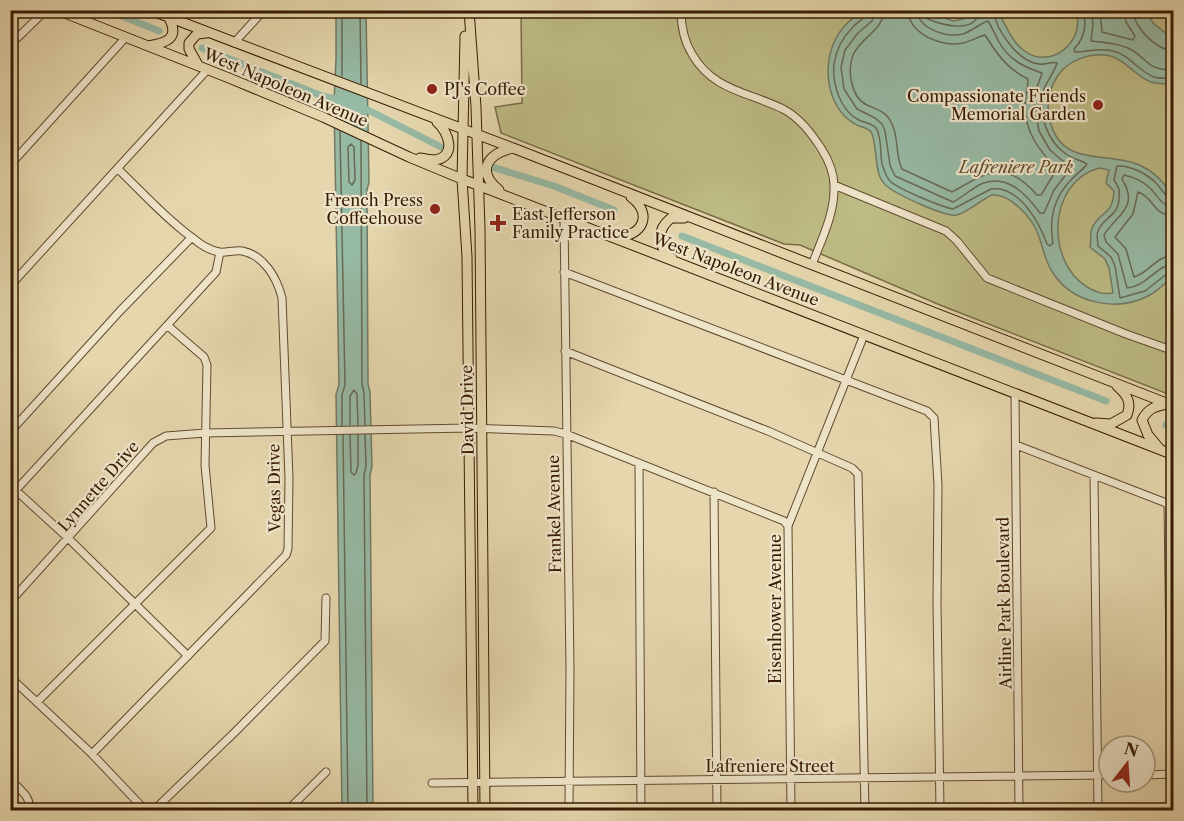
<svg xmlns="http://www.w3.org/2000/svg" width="1184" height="821" viewBox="0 0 1184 821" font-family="'Libre Caslon Text',serif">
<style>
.green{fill:#bdbb84;stroke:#7a6b44;stroke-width:1.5}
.water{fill:#97baa5;stroke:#717a64;stroke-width:1.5;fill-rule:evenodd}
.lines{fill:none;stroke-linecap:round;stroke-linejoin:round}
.shore{stroke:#676a54;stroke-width:1.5}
.canal{stroke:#97baa5;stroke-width:7}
.minor-casing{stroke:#624a2e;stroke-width:9}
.major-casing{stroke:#371b03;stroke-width:11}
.minor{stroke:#eee4ca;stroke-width:7}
.major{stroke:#e5d6ad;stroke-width:9}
.poi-dot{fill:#8f2418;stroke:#eee4ca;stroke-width:2}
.labels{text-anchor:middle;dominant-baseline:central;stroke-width:4.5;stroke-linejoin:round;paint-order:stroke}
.street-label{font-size:16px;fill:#371b03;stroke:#eee4ca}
.poi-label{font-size:16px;fill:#371b03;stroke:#eee4ca;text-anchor:start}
.park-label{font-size:16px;font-style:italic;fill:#5f4b2a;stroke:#eee4ca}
</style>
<rect width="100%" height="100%" fill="#e5d6ad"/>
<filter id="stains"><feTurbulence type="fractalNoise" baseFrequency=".00333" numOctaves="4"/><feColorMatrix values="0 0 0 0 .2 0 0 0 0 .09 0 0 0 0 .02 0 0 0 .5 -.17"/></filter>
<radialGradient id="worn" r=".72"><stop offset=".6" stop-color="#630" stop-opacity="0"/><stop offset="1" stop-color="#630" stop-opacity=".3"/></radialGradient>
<!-- green -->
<path class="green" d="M521 11H1173V396L940 305 800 245 784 244 501 133 495 107 522 103Z"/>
<!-- water -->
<path class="water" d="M336 11H366L369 182 367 190 368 384 370 392 372 467 370 475 373 810H342L336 394 339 385 334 101 336 59Z
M866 11H925L953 21 967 18 976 11H998C1005 24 1011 40 1023 50 1049 71 1086 43 1076 11H1145L1153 23 1173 39V83C1166 84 1158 84 1151 82 1129 73 1123 52 1095 55 1080 57 1065 64 1057 77 1048 91 1046 105 1050 121 1062 168 1105 151 1137 164 1154 171 1165 182 1173 198V275C1166 283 1158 291 1148 296 1117 312 1073 304 1053 273 1045 262 1043 247 1038 234 1032 218 1010 193 992 195 980 200 968 213 956 215 945 217 898 195 888 187 885 185 882 181 880 177 875 166 876 138 871 132 868 127 859 127 855 124 850 121 845 117 841 112 817 80 827 26 866 11ZM1099 168 1109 170 1106 183 1114 191C1112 218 1101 209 1092 228 1089 234 1092 241 1090 247L1105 259 1109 268 1113 293C1103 295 1096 292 1087 287 1045 261 1048 182 1099 168Z"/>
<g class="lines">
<!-- shore -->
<path class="shore" d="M360 10 361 84
M867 10C866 19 858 21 853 27 843 37 836 50 834 64 832 83 840 111 859 120 865 123 872 123 876 128 882 136 880 154 882 164 884 170 886 177 890 181 898 189 942 207 953 209L991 189C1019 185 1039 222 1047 244L1050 246 1053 243C1049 220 1054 198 1070 181 1075 175 1083 170 1087 164 1081 160 1073 159 1066 154 1047 141 1038 114 1043 92 1046 81 1055 72 1057 63 1052 61 1046 65 1039 64 1018 62 996 30 993 10
M875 10 872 21 858 33 845 50 841 67 844 89 857 109 875 118 882 124 885 131 890 165 895 176 953 202C963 197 971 189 981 184 1007 173 1026 194 1040 213H1044L1054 190 1071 168 1050 150 1039 131 1034 104 1036 90 1042 73C1024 67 1009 60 999 42 995 35 992 27 988 21 979 24 972 31 963 34 947 38 918 29 917 10
M884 10C883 31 861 37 853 55 847 70 851 98 867 105 878 110 887 112 892 124 899 138 895 155 902 169L952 192C988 172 1004 158 1037 195H1041L1057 169C1039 150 1024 132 1025 103 1026 95 1028 87 1028 79 1007 69 997 54 985 35 978 37 971 41 963 43 942 48 909 34 908 10
M924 10 928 19C942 25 976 35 980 10
M1083 10C1087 25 1085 38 1074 49L1075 52C1088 52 1100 47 1113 51 1130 55 1138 71 1154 77 1160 79 1167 78 1174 78
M1091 10 1093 24 1091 41C1104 42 1116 43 1128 48 1149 58 1144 70 1174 70
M1100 10 1102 32 1133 40 1135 36 1126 22 1124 10
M1133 10C1134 28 1156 50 1174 51
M342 76V10
M340 132 345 385 342 395V426
M361 141 362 384 364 393 365 425
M351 144 354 147 355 180 352 185 349 182 348 147Z
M1174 199C1165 198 1162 189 1156 183 1147 174 1130 165 1117 166L1114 180C1119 187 1120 190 1119 199 1118 217 1103 217 1098 231 1096 235 1098 241 1098 246L1111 257 1115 266 1120 298 1145 291 1168 273 1174 272
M1174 207C1161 206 1159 197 1151 189 1144 182 1134 177 1124 175L1122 179C1140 208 1116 215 1104 235L1106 242 1118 254 1127 288C1148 286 1156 265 1174 264
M1174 216C1152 215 1154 197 1138 192L1133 214 1115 237 1126 249 1134 277C1149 273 1156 256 1174 255
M350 425V396L354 390 357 394 358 425
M343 435 348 810
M350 435 351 472 354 475 356 473 358 465V435
M365 435 366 466 364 475 367 810"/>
<!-- canal -->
<path class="canal" d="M107 10 159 31
M202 48 322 96 341 100
M360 106 443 148
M492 167 554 186 614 210
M682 236 1106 401
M1166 425 1174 428"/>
<!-- minor casing -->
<g class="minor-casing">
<path id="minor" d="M681 10C681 26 684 41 692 54 713 91 749 92 783 109 800 118 811 133 821 148 828 159 834 174 834 186 835 214 821 240 812 265
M234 43 264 10
M10 45 46 10
M10 165 126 37
M834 185 946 231 957 241 987 278 1126 334 1174 351
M564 218 570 669 569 810
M564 272 927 411 934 418 938 485 937 603 940 810
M10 286 208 69
M565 351 768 431 852 468 858 474 865 810
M1015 395 1019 810
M10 432 120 311 191 238
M1016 445 1174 506
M639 463 641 810
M1094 476 1098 810
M10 485 69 539 188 656
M16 490 216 272 220 252
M714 492 717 810
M1168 504 1172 810
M10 602 153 443 166 436 205 433 469 428 554 431 566 434 784 521 788 526
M10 677 92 754 145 810
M37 702 211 528 205 465 207 365 204 357 168 326
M92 754 286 555 288 549 289 478 282 298C277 278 264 255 242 251 234 250 226 253 219 252 209 250 201 245 194 239 169 222 141 191 118 169
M1145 775 1174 774
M10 779C19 789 32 797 29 810
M432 783 1109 775
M154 810 235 732 325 641 326 598
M288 810 326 772
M791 810 788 526 864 335"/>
</g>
<!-- major casing -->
<g class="major-casing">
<path id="major" d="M57 10 229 78 323 117 409 157 462 179 1174 455
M150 10 513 148 1174 406
M469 10 476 107 480 229 485 810
M465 36 462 179 467 257 473 810
M148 46C166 43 180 39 169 18
M198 65 189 49V43L197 34 206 33
M420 158C425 159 431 160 435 160 457 157 449 132 437 122
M499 190C476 171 487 154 513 148
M617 237C643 236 653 214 631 197
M672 258C657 246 656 230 671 218H684
M1096 423 1111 424 1127 415C1132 402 1127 395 1117 386
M1159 448 1148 435 1142 420C1148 408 1156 406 1168 404"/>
</g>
<!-- minor -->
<use href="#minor" class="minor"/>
<!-- major -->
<use href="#major" class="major"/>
</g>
<!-- markers -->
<g class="poi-dot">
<circle cx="432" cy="89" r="6"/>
<circle cx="1098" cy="105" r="6"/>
<circle cx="435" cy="209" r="6"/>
<path d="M495 214h6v6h6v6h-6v6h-6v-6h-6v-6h6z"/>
</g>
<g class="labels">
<!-- street labels -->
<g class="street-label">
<text transform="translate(286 87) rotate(23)">West Napoleon Avenue</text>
<text transform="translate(736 269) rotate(21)">West Napoleon Avenue</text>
<text transform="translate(467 410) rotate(-91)">David Drive</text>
<text transform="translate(98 486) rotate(-49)">Lynnette Drive</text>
<text transform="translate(274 488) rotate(-91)">Vegas Drive</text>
<text transform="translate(554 514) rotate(-91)">Frankel Avenue</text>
<text transform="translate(1004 603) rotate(-91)">Airline Park Boulevard</text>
<text transform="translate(775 609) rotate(-90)">Eisenhower Avenue</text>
<text x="770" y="766">Lafreniere Street</text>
</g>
<!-- poi labels -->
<g class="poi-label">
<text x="444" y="89">PJ's Coffee</text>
<text x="1086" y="96" text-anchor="end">Compassionate Friends<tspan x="1086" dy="18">Memorial Garden</tspan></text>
<text x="423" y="200" text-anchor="end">French Press<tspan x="423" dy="18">Coffeehouse</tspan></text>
<text x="512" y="214">East Jefferson<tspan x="512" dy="18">Family Practice</tspan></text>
</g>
<!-- park labels -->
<g class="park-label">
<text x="1016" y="167">Lafreniere Park</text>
</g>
</g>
<!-- margin -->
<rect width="1184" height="821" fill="none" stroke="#e5d6ad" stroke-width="36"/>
<rect x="12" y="12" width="1160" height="797" fill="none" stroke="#371b03" stroke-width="3"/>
<rect x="18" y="18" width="1148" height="785" fill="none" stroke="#371b03" stroke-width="1.5"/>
<!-- north arrow -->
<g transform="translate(1127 764) rotate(17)"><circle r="28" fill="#eee4ca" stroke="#a5947a" stroke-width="1.5"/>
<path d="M0-4.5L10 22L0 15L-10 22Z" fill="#8f2418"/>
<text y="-9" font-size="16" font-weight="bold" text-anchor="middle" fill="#371b03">N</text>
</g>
<rect width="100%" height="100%" filter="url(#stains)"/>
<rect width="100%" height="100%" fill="url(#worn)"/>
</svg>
